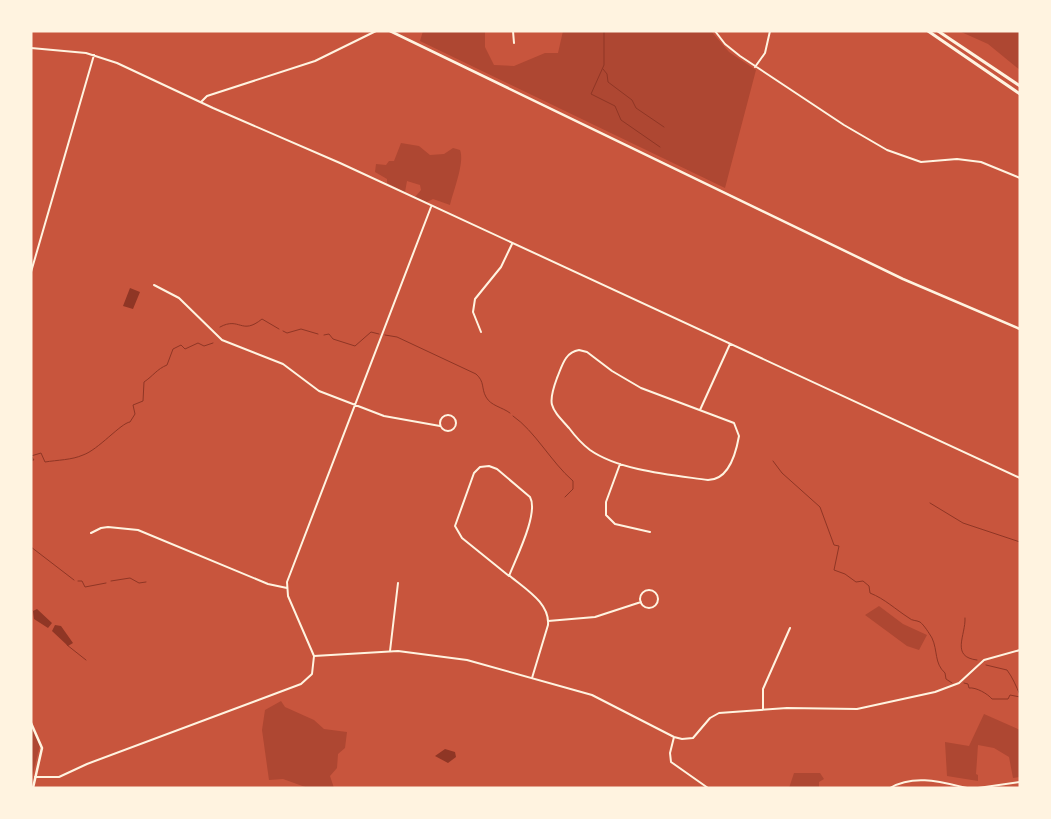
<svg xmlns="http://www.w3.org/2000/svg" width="1051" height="819" viewBox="0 0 1051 819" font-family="'Sofia Sans Condensed',sans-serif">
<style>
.green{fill:#ae4732}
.water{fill:#8f3625}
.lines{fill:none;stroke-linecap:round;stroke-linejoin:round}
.stream{stroke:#8f3625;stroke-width:1}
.minor{stroke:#fff3e0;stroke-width:2}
.tertiary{stroke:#fff3e0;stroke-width:2}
.secondary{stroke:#fff3e0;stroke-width:2.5}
.motorway{stroke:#fff3e0;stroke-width:3}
</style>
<rect width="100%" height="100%" fill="#c8553d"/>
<!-- green -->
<path class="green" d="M423 31H485V47L494 65 514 66 545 53H558L563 31H711L729 52 756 70 725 188 420 41Z
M959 31H1020V70L988 44Z
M401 143 419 146 430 155 444 154 453 148 460 150C465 162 453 192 450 205L433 199 427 202 415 197 421 190 420 185 407 181 405 192 387 183V179L375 172 376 164 386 165 389 161H394Z
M879 606 903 624 927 635 919 650 907 646 865 615Z
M281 701 285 707 314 720 324 729 347 732 345 748 338 754 337 768 330 776 334 788H308L283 779 269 780 262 730 265 710Z
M984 714 1020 730V777L1013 778 1009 757 994 748 978 745 976 774 978 775V781L947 776 945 742 969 746Z
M31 726 40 745 31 781Z
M794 773H820L824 779 819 782V788H789Z"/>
<!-- water -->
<path class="water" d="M130 288 140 292 133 309 123 306Z
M37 609 52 623 48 628 34 619 33 611Z
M55 625 61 626 73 643 68 646 52 631Z
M445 749 455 752 456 757 448 763 435 756Z"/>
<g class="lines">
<!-- stream -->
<path class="stream" d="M604 31V65L591 94 615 106 621 120 660 147
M603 69 607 74 608 82 632 100 636 108 664 127
M220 327C240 316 241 336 262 319L279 329
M283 331 287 333 301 329 318 334
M324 335 329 334 333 339 355 346 371 332 379 334
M385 335 397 337 476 374C485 382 481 388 486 397 491 406 502 407 510 413
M513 416C535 431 551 462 573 481V489L565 497
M31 460H34L31 456 41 453 45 462C57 460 72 460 83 455 98 450 121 423 130 422L135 414 133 405 143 401 144 382C153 376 157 369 167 365L173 349 181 345 185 349 198 343 204 346 213 343
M773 461 782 473 820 507 834 545 839 546 834 570 845 574 856 582 863 581 869 586 870 593C885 599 895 609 909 618 912 621 916 620 920 622 924 625 929 633 932 638 938 651 934 663 945 673L946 679 952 683
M930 503 963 523 1020 542
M31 547 74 580
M78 581H82L85 587 106 583
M111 581 130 578 139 583 146 582
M31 609 32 610
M965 618C966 635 950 657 977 660
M67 645 86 660
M986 665 1007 670C1013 678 1016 686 1020 695
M964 683 968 684 969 688C976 687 988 694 992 699H1008L1010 695 1020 697"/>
<!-- minor -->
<path class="minor" d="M513 31 514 43
M715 31 725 44 740 56 844 125 887 150 921 162 957 159 981 162 1020 178
M31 48 86 53 117 63 213 108 340 163 1020 478
M755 67 765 53 770 31
M201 102 207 96 315 61 376 31
M31 272 94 55
M154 285 179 298 222 340 283 364 319 391 384 416 440 426
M481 332 473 312 475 299 501 267 512 244
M579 350 587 352 612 371 641 388 734 423 739 436C736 453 729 480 708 480 673 475 620 471 590 450 582 444 575 436 569 428 550 407 547 405 557 378 562 366 565 352 579 350Z
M700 410 730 344
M440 423a8 8 0 1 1 16 0a8 8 0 1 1-16 0Z
M620 464 606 502V515L615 524 650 532
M489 466 497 469 530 497C539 513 516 558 509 576L462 538 455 526 474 473 480 467Z
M91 533 101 528 108 527 138 530 268 584 287 588
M510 576C525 589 550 603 548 625L532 678
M640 599a9 9 0 1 1 18 0a9 9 0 1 1-18 0Z
M548 621 595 617 641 602
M390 651 398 583
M314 656 288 596 287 582 431 207
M763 709V689L790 628"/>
<!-- tertiary -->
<path class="tertiary" d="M674 737 670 753 671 762 708 788
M35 777H59L87 764 301 684 312 674 314 656 398 651 467 660 592 695 674 737 682 739 693 738 710 718 719 713 787 708 857 709 935 692 959 683 984 660 1020 650
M890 788C914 774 941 782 967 788
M978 788 1020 782"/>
<!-- secondary -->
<path class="secondary" d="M390 31 903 279 1020 329
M31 723 42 748 33 788"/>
<!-- motorway -->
<path class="motorway" d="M928 31 1020 94
M938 31 1020 86"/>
</g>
<!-- border -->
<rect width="1051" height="819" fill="none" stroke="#fff3e0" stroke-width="65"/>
</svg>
